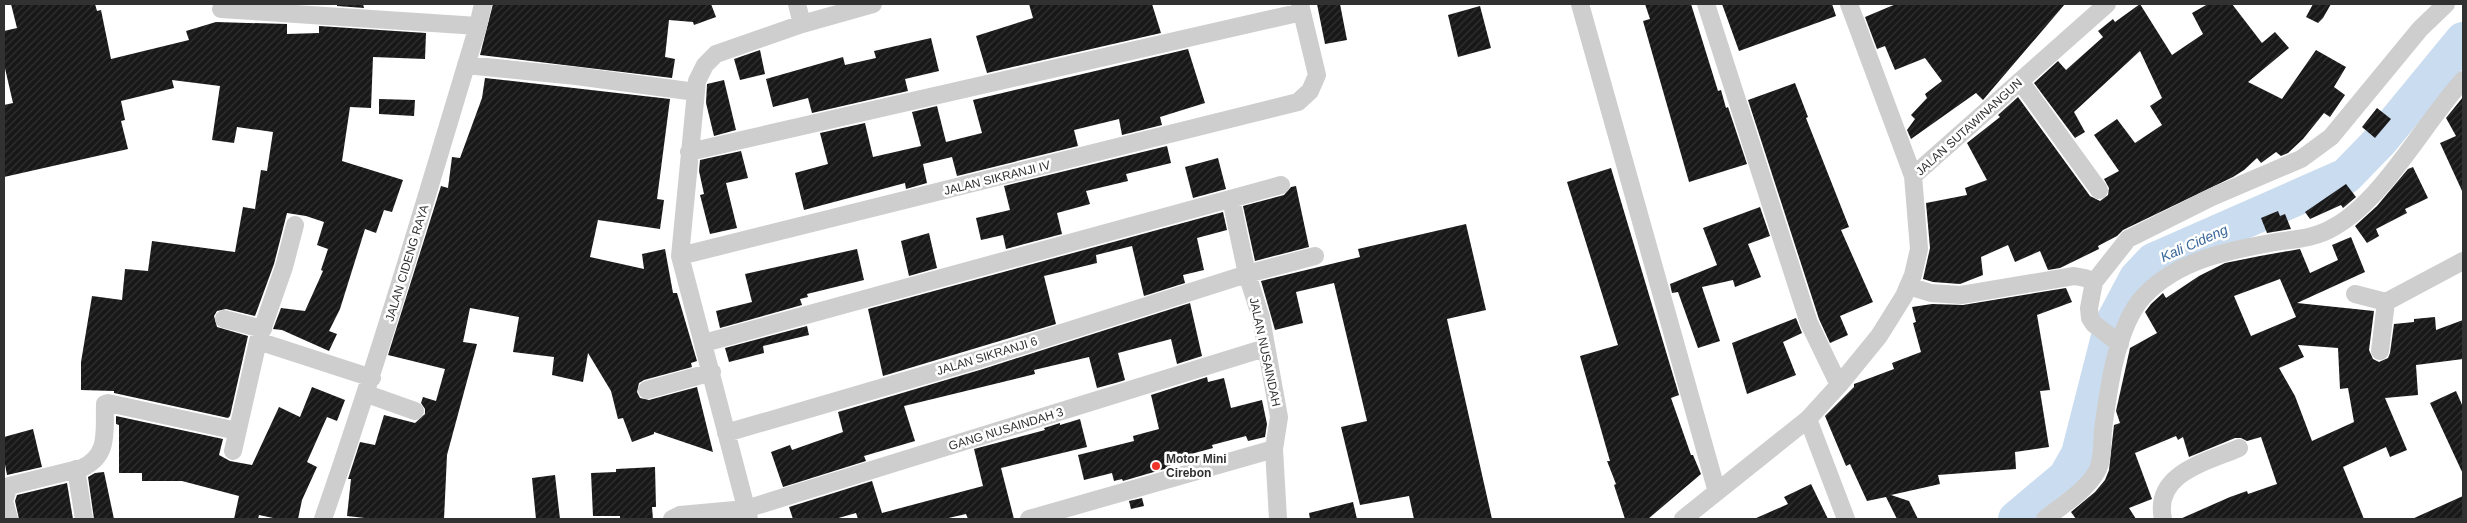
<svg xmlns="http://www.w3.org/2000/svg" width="2467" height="523" viewBox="0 0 2467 523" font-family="Helvetica,sans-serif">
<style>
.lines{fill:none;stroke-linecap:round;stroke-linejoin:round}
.river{stroke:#cadcef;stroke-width:36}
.building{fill:url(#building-hatch);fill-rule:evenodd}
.street{stroke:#cecece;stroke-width:18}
.poi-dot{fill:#f0362b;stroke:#fff;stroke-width:2}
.labels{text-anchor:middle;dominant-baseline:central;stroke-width:5;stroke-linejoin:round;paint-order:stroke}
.street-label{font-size:12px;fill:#313131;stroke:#fff}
.poi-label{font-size:12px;font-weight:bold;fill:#313131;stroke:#fff;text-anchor:start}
.water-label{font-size:14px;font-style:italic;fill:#396799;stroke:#fff}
</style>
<defs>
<pattern id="building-hatch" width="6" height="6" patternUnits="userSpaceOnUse" patternTransform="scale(1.25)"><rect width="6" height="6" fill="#181818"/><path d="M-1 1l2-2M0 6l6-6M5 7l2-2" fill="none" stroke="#313131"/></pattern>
</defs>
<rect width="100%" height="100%" fill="#fff"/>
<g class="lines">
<!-- river -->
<path class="river" d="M2016 519 2066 477 2079 454 2112 325 2137 278 2153 261 2346 176 2380 141 2463 40"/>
</g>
<!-- building -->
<path class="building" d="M11 4H95L97 11 101 10 111 59 189 40 186 31 216 22 287 24V34L319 33V26L426 33 425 59 373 57 371 108 350 107 342 161 403 180 392 212 384 210 376 233 365 229 340 309 329 331 337 334 329 351 282 330 273 329 281 308 305 311 323 271 321 270 328 249 317 245 324 222 306 216 287 213 274 264 255 316 226 309 217 311 214 316 217 327 248 336 230 416 228 418 114 393V391L81 390V362L92 296 122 300 125 269 148 271 152 241 235 252 243 207 255 209 261 170 267 171 273 132 237 127 234 143 212 140 220 86 172 80 174 88 121 101 125 120 121 121 128 149 4 177V105L13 103 4 64V31L17 28Z
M337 4H363L364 8 337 6Z
M493 4H711L716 17 694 25 693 22 669 20 665 57 675 59 672 78 480 55Z
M1029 4H1152L1161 33 987 73 976 36 1033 18Z
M1317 4H1340L1347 40 1325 44Z
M1645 4H1691L1718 91 1721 90 1726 108 1728 107 1747 164 1689 182 1643 21 1650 19Z
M1722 4H1832L1836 16 1739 51Z
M1896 4H2065L1983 100 1976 93 1911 139 1907 130 1915 119 1911 115 1927 98 1925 94 1942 81 1925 58 1895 70 1885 46 1877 49 1865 17Z
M2140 4 2172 55 2203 34 2192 13 2208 4H2232L2262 43 2275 32 2289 48 2248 82 2282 99 2316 50 2346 67 2334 87 2345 95 2330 117 2324 113 2303 139 2288 153 2281 156 2276 152 2261 163 2257 158 2244 170 2233 177 2123 230 2117 236 2098 246 2099 249 2060 268 2048 270 2040 251 2015 262 2008 245 1981 257 1983 275 1960 284 1933 282 1923 279 1930 248 1926 203 1967 195 1965 188 1987 180 1967 143 2000 117 1998 115 2018 97 2090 196 2100 201 2108 195 2109 188 2104 179 2119 171 2094 135 2117 119 2135 143 2162 125 2150 106 2162 98 2140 51 2074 112 2085 132 2075 138 2034 83 2058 61 2066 70 2103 37 2098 31 2113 19 2115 22Z
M2313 4H2331L2323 18 2318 23 2306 17Z
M1480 6 1491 48 1458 57 1448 15Z
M931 38 939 71 905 79 908 91 812 113 808 98 773 107 766 79 843 57 845 65 876 58 874 51Z
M1188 49 1205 103 1160 117 1162 125 1122 135 1119 119 1074 130 1078 146 957 176 952 157 923 164 927 183 906 189 905 183 804 210 795 173 828 164 820 133 865 123 873 157 921 146 912 112 937 106 946 142 982 133 973 100Z
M760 50 765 74 740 80 734 59Z
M485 78 670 99 657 199 664 200 660 229 598 220 590 257 644 269 642 254 665 249 673 293H677L697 361 691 363 692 367 644 380 639 383 637 392 640 398 649 400 697 387 713 452 654 432V434L632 442 623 418 618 419 611 391 588 353 583 382 552 375 554 357 513 352 519 317 470 308 463 342 477 344 447 455 444 519H374L347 516 351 479H348L360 442 375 445 384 415 415 423 425 414V409L421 403 423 397 436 401 445 369 388 355 441 186 448 188 452 157 460 158 482 98Z
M724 80 736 130 714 136 706 103 707 84Z
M1795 83 1808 117 1806 118 1849 227 1841 230 1873 302 1840 316 1848 335 1830 343 1819 319 1748 100Z
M2463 97V193L2440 143 2456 136 2446 118Z
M379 99 415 100 414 116 379 114Z
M2377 108 2391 119 2375 138 2362 127Z
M1167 146 1171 163 1126 174 1128 181 1086 191 1090 204 1057 213 1062 234 1006 249 1003 235 981 240 976 218 1010 210 1004 186Z
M741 151 748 178 726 183 737 228 710 234 700 195 704 194 699 171 700 160Z
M1218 158 1226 189 1193 198 1185 167Z
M2413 167 2428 198 2405 209 2407 213 2376 229 2379 236 2367 243 2355 226 2377 206 2408 169Z
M1611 168 1679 395 1671 398 1691 455H1693L1701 474 1648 519H1625L1614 485 1616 484 1607 461H1610L1580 356 1618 345 1567 182Z
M2346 184 2356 197 2343 208 2341 205 2310 219 2305 212Z
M1296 186 1309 247 1255 261 1243 206 1284 195 1291 187Z
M1760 207 1770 236 1748 244 1761 277 1735 287 1733 280 1702 287 1720 341 1698 348 1678 292 1672 293 1670 284 1717 265 1703 228Z
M2278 211 2280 216 2285 214 2291 229 2267 233 2261 218Z
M1223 212 1227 230 1197 238 1204 270 1183 275 1185 283 1144 296 1132 246 1096 255 1097 263 1044 276 1056 324 883 376 868 309Z
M1466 224 1486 310 1447 319 1492 519H1414L1409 496 1360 505 1341 427 1367 421 1334 283 1296 292 1303 323 1275 330 1261 281 1360 257 1358 249Z
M929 233 937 268 909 276 901 241Z
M2351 237 2365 272 2297 303 2374 311 2369 350 2373 359 2379 362 2388 358 2390 353 2394 324 2414 322V319L2435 317 2436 330 2463 320V359L2416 365 2418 395 2385 398 2407 450 2390 457 2386 447 2343 467 2364 519H2180L2230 497 2247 491 2248 494 2277 484 2261 437 2247 441 2241 438H2235L2189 457 2183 437 2178 440 2176 436 2135 453 2152 499 2129 508 2136 519H2076L2071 512 2095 492 2105 480 2109 470 2114 425 2120 423 2116 411 2130 348 2157 333 2145 312 2151 304 2163 293 2166 298 2199 276 2225 263 2260 256 2300 249 2310 273 2338 260 2332 245ZM2280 279 2296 317 2251 336 2234 296ZM2298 345 2338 348 2340 389 2348 388 2354 422 2312 441 2295 396 2279 368 2304 357Z
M857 249 864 280 807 294 808 297 800 299 802 305 720 328 716 311 752 302 745 274Z
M2066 288 2072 302 2037 315 2050 390 2040 391 2049 447 2015 452 2016 469 1938 475 1940 484 1891 495 1909 501 1918 519H1897L1886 497 1867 501 1850 464 1846 466 1825 416 1854 387V384L1894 369 1892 363 1921 352 1913 323 1916 322 1912 307 1932 304 1963 305Z
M1190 303 1202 356 1177 364 1171 339 1118 353 1125 380 1119 382 1097 388 1089 357 1034 370 1035 374 904 406 915 441 864 456 866 461 783 487 771 452 790 445 792 450 843 432 838 412 983 369Z
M1796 318 1802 333 1783 342 1796 375 1747 394 1732 343Z
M807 326 809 335 763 346 764 353 729 362 725 348Z
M1207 377 1208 382 1224 378 1231 408 1262 400 1267 424 1265 437 1248 441 1246 436 1212 445 1213 448 1169 460 1171 467 1123 481 1122 479 1114 481 1112 473 1084 480 1078 455 1134 441 1133 436 1159 429 1151 395Z
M312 387 345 400 337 421 327 417 307 462 317 467 302 500 298 519H278L259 515 258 519H234L239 496 182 481H142V473H119V425L116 424V416L223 439 219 455 230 461 252 465 279 407 300 417Z
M2456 391 2463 407V474L2430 403Z
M1080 419 1087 447 1001 468 1014 519H968L966 514 944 519H858L856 513 835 519H793L789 507 872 481 882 513 983 486 974 449 1045 430 1044 428 1060 423V425Z
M33 429 42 467 7 475 4 459V437Z
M655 467 656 507H652L653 519H620V516H593L591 473 616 472V469Z
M104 472 114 519H94L88 477 95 473Z
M555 475 560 519H536L532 478Z
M67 483 73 519H19L15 501 17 495Z
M1811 484 1828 519H1754L1788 504 1784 497Z
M2463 496V519H2412Z
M1142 498 1144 506 1131 509 1129 501Z
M1353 502 1357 519H1310L1309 513Z"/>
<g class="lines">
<!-- street -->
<path class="street" d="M797 4 802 24
M1580 4 1717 492
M1706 4 1809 323 1839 385
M1849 4 1913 176
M221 9 478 26
M466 65 576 76 696 92
M2020 81 2099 190
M689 152 1302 12
M1231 199 1247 274 1261 318 1279 417 1274 449 1278 519
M680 256 1298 102 1310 91 1317 75 1300 4
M1908 286 1931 293 1961 295 2074 276 2085 278 2094 282
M2355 294 2386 302
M224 319 263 329
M258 341 372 378
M704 343 1281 185
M2120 344 2094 324 2090 318 2089 308 2094 282 2128 239 2212 197 2301 159 2331 137 2420 29 2446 4
M2380 351 2386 302 2463 261
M647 390 712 372
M367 394 415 411
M1808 419 1846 519
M726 433 980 359 1247 274 1315 256
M233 451 258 341 284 267 295 225
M76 469 84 519
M9 519 4 501 9 486 82 468C110 455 104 431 105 404L108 403 237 431
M323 519C380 356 428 191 478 26L483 4
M672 519 680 515 746 509 1265 348
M749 519 680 256 697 81 705 65 716 54 802 24 873 4
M1029 519 1274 449
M1683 519 1808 419 1839 385 1879 336 1904 296 1913 275 1919 249 1913 176 2107 4
M2045 519C2062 505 2086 491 2097 471 2103 460 2102 442 2103 430 2108 392 2116 327 2143 297 2177 260 2229 250 2276 242 2296 239 2316 238 2334 227 2383 200 2424 123 2463 80
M2163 519C2153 473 2207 462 2239 448"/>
</g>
<!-- markers -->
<circle class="poi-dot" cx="1156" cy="466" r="5"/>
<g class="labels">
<!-- street labels -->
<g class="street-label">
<text transform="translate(1969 127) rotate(-42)">JALAN SUTAWINANGUN</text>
<text transform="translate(997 178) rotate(-14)">JALAN SIKRANJI IV</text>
<text transform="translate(407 263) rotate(-73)">JALAN CIDENG RAYA</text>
<text transform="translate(1265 352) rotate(78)">JALAN NUSAINDAH</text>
<text transform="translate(987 356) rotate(-17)">JALAN SIKRANJI 6</text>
<text transform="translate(1006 429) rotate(-17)">GANG NUSAINDAH 3</text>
</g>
<!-- poi labels -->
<g class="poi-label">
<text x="1166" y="459">Motor Mini<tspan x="1166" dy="14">Cirebon</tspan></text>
</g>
<!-- water labels -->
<g class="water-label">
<text transform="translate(2194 243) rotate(-24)">Kali Cideng</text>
</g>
</g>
<!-- border -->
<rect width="2467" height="523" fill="none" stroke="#313131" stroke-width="10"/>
</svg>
